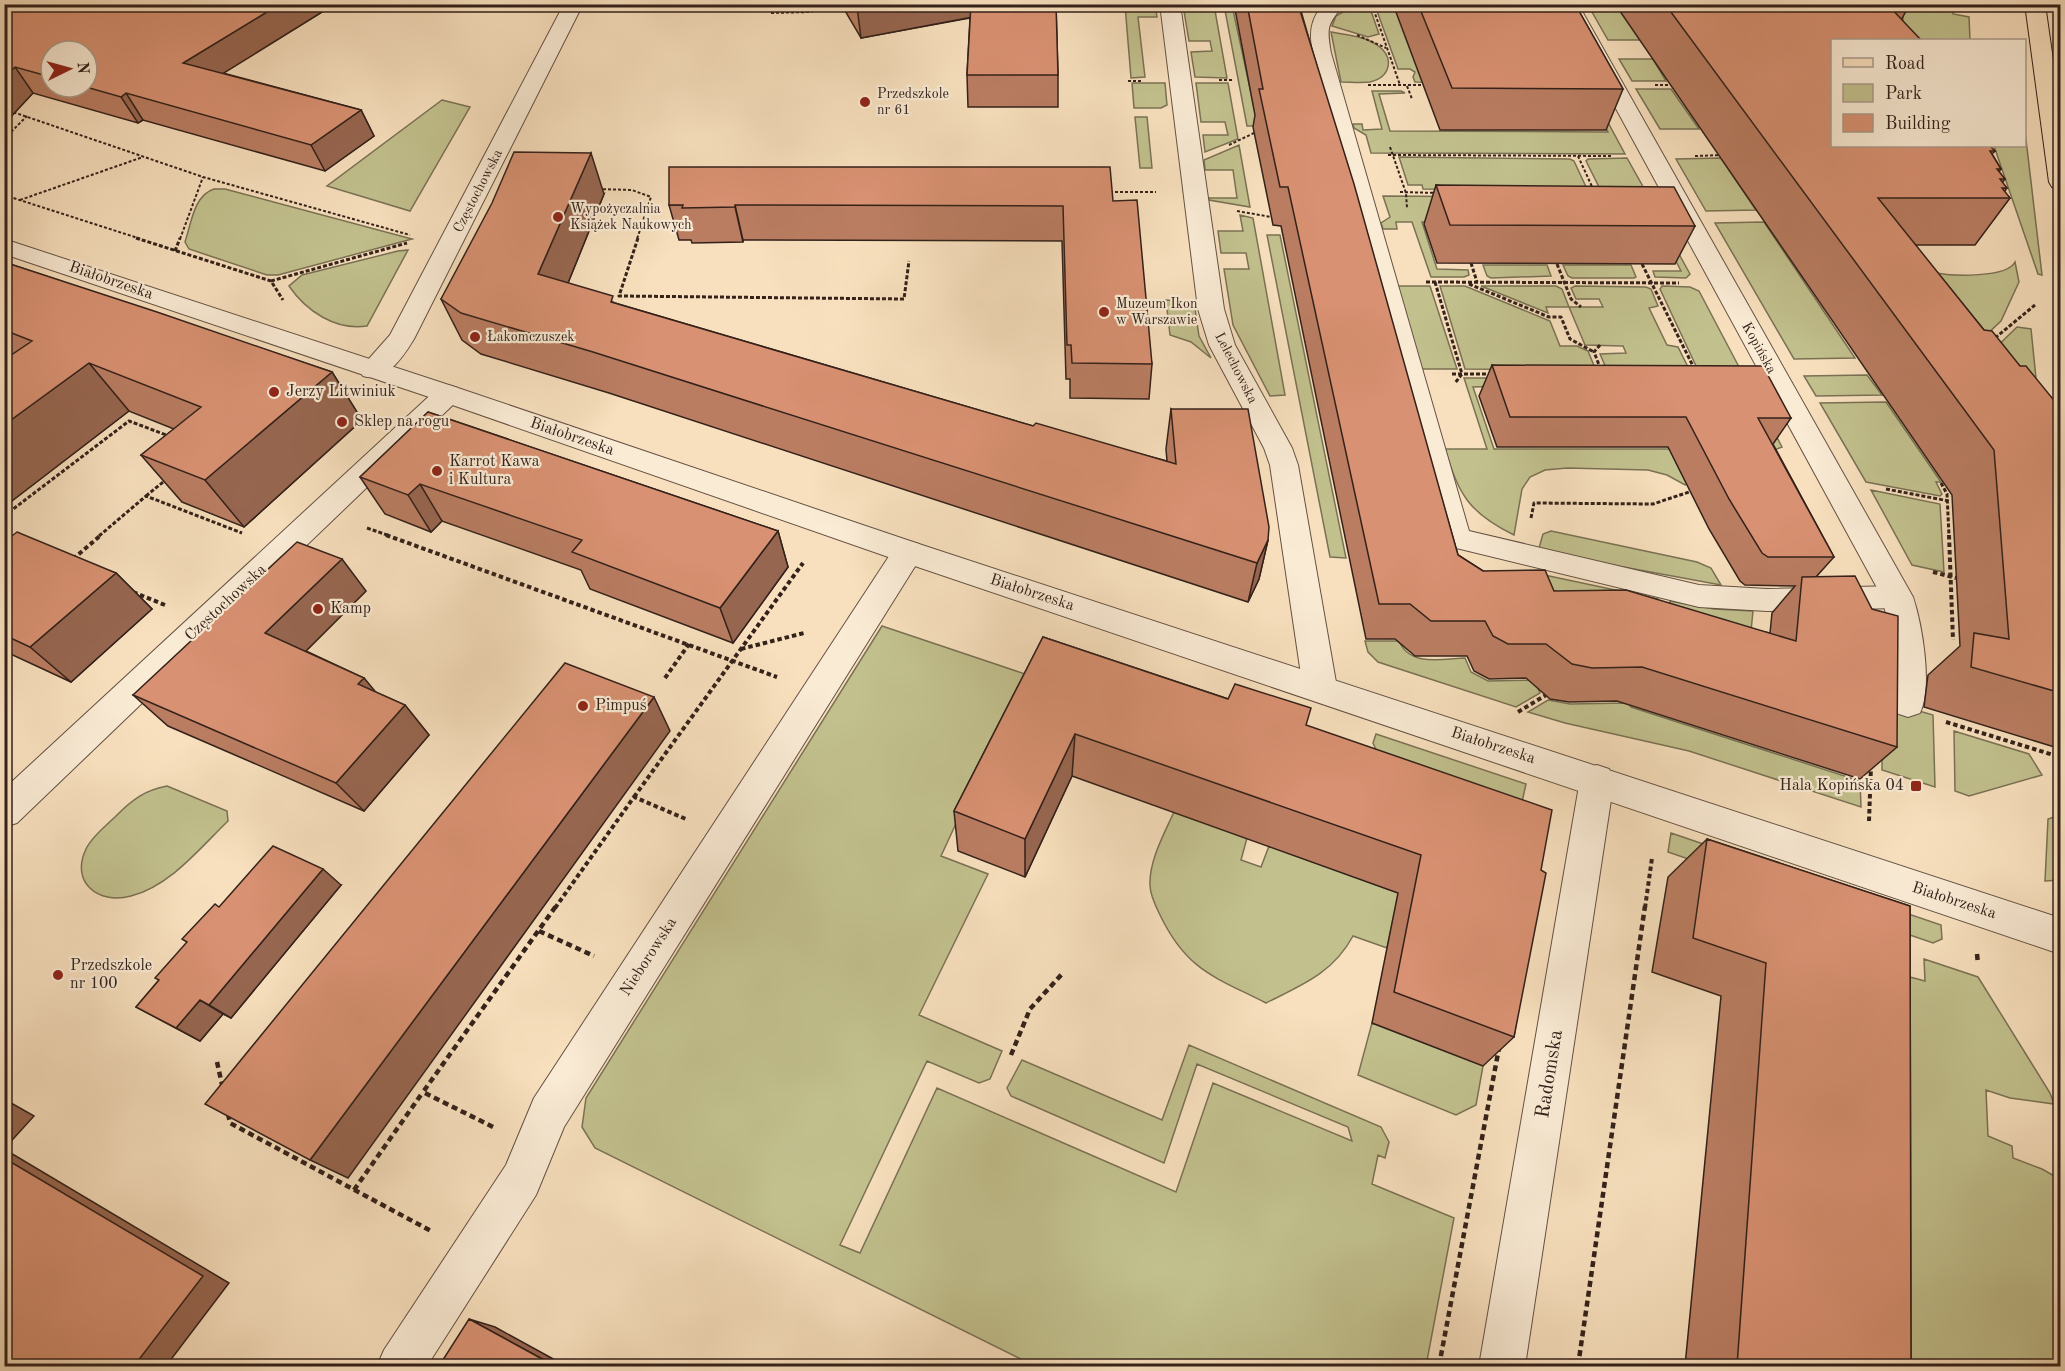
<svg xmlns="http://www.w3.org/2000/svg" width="2065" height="1371" viewBox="0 0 2065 1371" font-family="'Old Standard TT',serif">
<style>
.green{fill:#c2c18e;stroke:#7a7154;stroke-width:1.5}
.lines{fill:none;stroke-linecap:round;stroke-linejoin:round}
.service-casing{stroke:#645143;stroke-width:2}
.minor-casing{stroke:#645143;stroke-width:2}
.tertiary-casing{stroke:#645143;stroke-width:2}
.primary-casing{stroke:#33211a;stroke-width:2}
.path-far3{stroke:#33211a;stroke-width:2;stroke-dasharray:3 2;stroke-linecap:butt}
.path-far2{stroke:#33211a;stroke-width:3;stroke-dasharray:4 2;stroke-linecap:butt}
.path-far1{stroke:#33211a;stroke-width:4;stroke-dasharray:4.5 3;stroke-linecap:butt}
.path{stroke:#33211a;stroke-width:4.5;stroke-dasharray:6 4;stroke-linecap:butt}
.service{fill:#faebd5;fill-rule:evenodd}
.minor{fill:#faebd5;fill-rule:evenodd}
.tertiary{fill:#faebd5;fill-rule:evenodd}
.primary{fill:#f8e0be;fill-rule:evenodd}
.wall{fill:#ba7d62;stroke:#33211a;stroke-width:1.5;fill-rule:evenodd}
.shaded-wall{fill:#976650;stroke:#33211a;stroke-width:1.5}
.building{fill:#d89172;stroke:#33211a;stroke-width:1.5}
.poi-dot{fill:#8f2418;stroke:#faebd5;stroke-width:2}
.labels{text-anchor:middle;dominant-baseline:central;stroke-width:4.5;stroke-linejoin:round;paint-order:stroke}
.far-poi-label{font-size:14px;fill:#33211a;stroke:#faebd5;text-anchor:start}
.far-street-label{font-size:14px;fill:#33211a;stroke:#faebd5}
.street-label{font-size:16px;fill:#33211a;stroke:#faebd5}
.poi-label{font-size:16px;fill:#33211a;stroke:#faebd5;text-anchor:start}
.near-street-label{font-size:20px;fill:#33211a;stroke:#faebd5}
</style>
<rect width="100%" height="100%" fill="#f8e0be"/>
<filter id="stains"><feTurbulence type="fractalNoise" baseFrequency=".00333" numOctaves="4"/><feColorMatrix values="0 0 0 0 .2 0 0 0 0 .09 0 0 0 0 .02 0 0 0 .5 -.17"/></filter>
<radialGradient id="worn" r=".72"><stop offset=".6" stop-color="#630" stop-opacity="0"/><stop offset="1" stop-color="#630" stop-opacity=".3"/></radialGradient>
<!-- green -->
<path class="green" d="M1393 4 1584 83 1415 82 1413 77 1415 72 1410 69H1398L1377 11H1395Z
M1125 5H1155L1157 17H1138L1145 77 1131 78Z
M1183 5H1214L1227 78 1195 77 1191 52 1212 51 1210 41H1189Z
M1224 5H1232L1258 126H1247Z
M1354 5H1369L1379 34 1368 37 1332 26 1336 16Z
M1588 5H1619L1640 40H1608Z
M1903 5H1953V14L1969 17 1970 40H1857L1903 25Z
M1331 32C1346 35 1364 36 1377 45 1395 57 1391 77 1370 82 1361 83 1350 82 1341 82Z
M1619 59H1653L1666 81H1632Z
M1132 83H1165L1167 105 1161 108H1134Z
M1196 83H1228L1238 139 1205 152 1203 135H1228L1225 122H1201Z
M1636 89H1671L1699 129H1660Z
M1372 91H1401L1405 93 1379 94 1390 131 1608 132 1589 94 1592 93 1625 154 1371 153 1366 135 1354 128 1353 124H1362L1363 130 1382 129Z
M442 100 470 107 410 211 327 186Z
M1135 117H1147L1152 168H1140Z
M2025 131 2042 275 2038 274 1994 146H2024Z
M1239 145 1250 207 1209 200V198H1237L1233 170H1205L1204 160Z
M1399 157 1570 159 1574 161 1587 189 1585 191 1423 189 1422 185H1408Z
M1627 158 1646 192 1600 189 1586 161 1588 159Z
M1721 158 1756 210 1706 211 1676 159Z
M214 189H225L412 239 278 275H267L189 249 185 242C191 224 194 195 214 189Z
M1383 196 1648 198 1690 274 1686 278 1655 277 1653 271H1681L1657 224 1422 222 1437 269 1468 270 1469 275 1464 277H1431L1412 222H1396L1397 229H1383L1381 223 1390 217Z
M1240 215 1253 218 1285 395 1270 396 1233 325 1224 269H1249L1246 253H1221L1218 231H1243Z
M1764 222 1855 358 1794 359 1715 223Z
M1267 235H1280L1346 558 1330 557Z
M408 250 367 326C336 331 306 311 289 286L302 275 398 251Z
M2015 262 2019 282 2001 321 1968 352 1936 273C1953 276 2007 278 2015 262Z
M1483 265H1547L1551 276 1491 278 1487 276Z
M1631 265 1636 277 1634 278H1572L1568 276 1563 265Z
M1397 286H1430L1457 369H1422Z
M1440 286H1465L1550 321 1560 346H1577L1588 351 1595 368 1592 370 1465 369Z
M1481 286H1556L1562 289 1569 307H1603L1599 299H1576L1571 288 1575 286 1646 287 1651 289 1658 306 1649 308 1667 345 1678 347 1689 369 1606 368 1600 354 1626 353 1623 346 1585 345 1569 307H1546L1548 313Z
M1662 286 1690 287 1699 291 1739 367 1697 368 1660 289Z
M1166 300 1194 302 1199 336 1211 358 1191 342 1170 335Z
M2017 327 2031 329 2043 447 1982 361Z
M1867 375 1882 395 1816 396 1804 376Z
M1464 378H1498L1507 386 1473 387 1494 449H1773L1749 384 1782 447 1685 485 1667 475 1648 470 1567 468 1545 470 1530 477 1522 489 1514 535C1469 513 1459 495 1445 449H1487Z
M1886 402 1941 482H1936L1942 494 1940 496 1866 482 1820 403Z
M1871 490 1940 504 1944 572 1912 565Z
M1551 531 1697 562 1711 568 1721 585 1569 557 1539 548 1543 534Z
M1535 573 1658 599 1654 622 1516 582Z
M1670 601 1714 609 1753 611 1749 651 1667 626Z
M882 626 1025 674 941 856 988 874 919 1015 1002 1051 990 1079 979 1083 927 1061 840 1245 860 1253 937 1088 1176 1192 1213 1083 1352 1141 1348 1127 1197 1064 1164 1163 1011 1096 1007 1088 1022 1060 1162 1120 1189 1045 1381 1127 1389 1142 1385 1158 1378 1155 1372 1184 1454 1218 1426 1366H1035L595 1148 582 1127 586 1098Z
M1365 641H1399C1410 667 1442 659 1465 658L1471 672 1488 681 1534 680 1540 693 1516 707 1378 662 1368 652Z
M1548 700 1570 704 1628 703 1631 707 1860 781 1861 807 1689 751 1565 723 1528 712Z
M1882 700 1933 715 1935 787 1882 770Z
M1954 731 2029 754 2042 775 1969 796 1955 791Z
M1376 734 1526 784 1522 802 1377 752 1373 743Z
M167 786 227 811 228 821C200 848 170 886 131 896 98 905 70 882 86 849 92 836 107 825 117 815 132 800 145 790 167 786Z
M1174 812 1247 838 1241 860 1261 867 1269 846 1399 893 1387 948 1353 936C1333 973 1302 985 1266 1003 1215 977 1187 971 1160 915 1156 907 1150 895 1150 885 1149 861 1164 834 1174 812Z
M2060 815V880L2045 881 2048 819Z
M1671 833 1941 925 1942 939 1933 943 1668 852Z
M1924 959 1978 977 2050 1093 2054 1104 2010 1098 1986 1090 1988 1136 2012 1146 2013 1158 2042 1169 2056 1177 2060 1252V1366H1852L1906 976 1925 981Z
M1372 1023 1483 1066 1476 1105 1456 1115 1358 1075Z"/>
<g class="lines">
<!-- service casing -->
<g class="service-casing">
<path id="service" d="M1324 4H1344C1328 25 1326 25 1331 53L1469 531 1699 585 1767 589 1897 586 1907 589 1911 597 1907 605 1897 608 1767 611 1699 607 1448 546 1444 539 1313 53C1309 34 1310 19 1324 4Z"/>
</g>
<!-- minor casing -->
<g class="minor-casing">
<path id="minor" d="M564 4H583L414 339C403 357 386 383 363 376L359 370 390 335Z
M1160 4H1180L1224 309 1235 345 1292 448 1298 465 1337 688 1332 698 1320 702 1308 698 1303 688 1270 465 1264 448 1209 345 1198 309Z
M1559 4H1578L1913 597C1922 624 1933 687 1920 713L1908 717 1896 713 1891 703V636L1882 597Z
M448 385 458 388 462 394 458 400 17 823 4 827V789L438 388Z
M908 541 919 544 923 552 919 560 564 1127 536 1195 427 1366H377L384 1350 506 1165 534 1098 897 544Z
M1597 765 1609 769 1614 780 1525 1366H1479L1580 780 1585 769Z"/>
</g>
<!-- tertiary casing -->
<g class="tertiary-casing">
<path id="tertiary" d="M4 239 458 388 919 544 2060 918V954L897 560 438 400 4 254Z"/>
</g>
<!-- primary casing -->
<g class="primary-casing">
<path id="primary" d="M2025 4H2045L2060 109V189L2052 187 2049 182Z"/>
</g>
<!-- path-far3 -->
<path class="path-far3" d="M1372 5 1400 85
M771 13 809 12 849 4
M1357 35 1386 48
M1219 80H1233
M1128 81H1142
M1368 85H1427
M1655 85H1672
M1407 86 1412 99
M4 109 203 177 410 235
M4 139 27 116
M1229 145 1254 133
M1390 147 1406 193 1407 208
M1388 155 1612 156
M1578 156 1594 191
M1695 156 1722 155
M598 189 632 190 651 197 637 239
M1110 192H1156
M1400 192 1438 193
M4 195 141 239
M20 200 143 157
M1237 211 1271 217
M180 239 203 177"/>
<!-- path-far2 -->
<path class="path-far2" d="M136 238 271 281 283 300
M638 238 619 296 904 299 909 261
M175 251 180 238
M1471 263 1477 282
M1557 264 1571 299 1581 307
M1642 264 1694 368
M271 281 407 243
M1426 282 1679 283
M1435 282 1462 374 1455 383
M1469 284 1549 317H1561L1570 339 1594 352
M1995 338 2035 305
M1600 345 1594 352 1601 370
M1452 374H1492
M1941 483 1947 494 1949 536
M1886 489 1949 501
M146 496 168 478
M4 516 129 421 169 436
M1531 518 1534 503 1653 504 1695 490
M367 528 390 536
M99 536 146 496 242 533"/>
<!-- path-far1 -->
<path class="path-far1" d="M386 535 777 677
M1949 535 1953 640
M73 559 101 535
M1933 572 1956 578
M133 592 165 605
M741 649 804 633
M665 678 689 644
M1518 712 1546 695
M1946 722 2060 757
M634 797 803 563
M1869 821 1871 766
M555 908 634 797 686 819
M1645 908 1652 858"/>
<!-- path -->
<path class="path" d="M539 931 594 956
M1977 954 1978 964
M1011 1055 1030 1009 1062 974
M217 1062 223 1089
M228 1114 230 1123 431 1231
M493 1127 423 1092 556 906
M354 1190 423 1092
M1439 1366 1499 1048
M1578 1366 1645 906"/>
<!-- service -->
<use href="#service" class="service"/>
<!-- minor -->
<use href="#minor" class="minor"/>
<!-- tertiary -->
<use href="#tertiary" class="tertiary"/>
<!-- primary -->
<use href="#primary" class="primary"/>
</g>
<!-- wall -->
<path class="wall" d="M4 4H335L223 73 361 110 374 136 325 171 143 120 138 123 33 93 4 124ZM51 51 87 87H51Z
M841 4H1056L1058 75V107H968L967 75 970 18 861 38Z
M1234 4H1299L1458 555 1483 571 1554 591 1770 633 1772 613 1795 586 1745 585 1740 581 1709 529 1668 447H1497L1479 396 1492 365 1791 418 1773 444 1834 557 1816 577 1897 747 1860 779 1617 701 1569 702 1550 699 1526 678 1489 679 1474 671 1467 656H1415L1395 639H1366L1281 226 1273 225 1253 127 1255 115Z
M1393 4H1575L1623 89 1606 130H1440Z
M1615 4H1910L1901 20 1833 40 1995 151 1992 154 2001 169 1999 172 2005 179 2002 183 2007 188 2004 192 2010 198 1975 245H1915L1984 330 2020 366 2061 409V749L1924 707 1928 675 1960 646 1952 495Z
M1436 185 1695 226 1675 264 1437 263 1424 224Z
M604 194 568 283 615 303 1033 426 1167 461 1166 449 1171 409 1268 540 1259 579 1248 602 609 393 481 354 462 340 441 299Z
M1113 201 1152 364 1149 399 1070 398V379H1066L1062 241 743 240V242L692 243 691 240H679L669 205Z
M4 262 332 372 362 420 244 527 182 502 141 455 174 429 129 411 4 507Z
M428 412 778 531 788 567 733 643 590 589 581 570 442 521 431 532 385 514 360 477Z
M4 542 116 573 152 609 71 682 4 651Z
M366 591 306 651 364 678 375 692 405 705 429 735 364 811 168 726 133 695Z
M1043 637 1306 725 1541 870 1514 1037 1483 1066 1372 1023 1398 893 1072 776 1025 877 958 851 954 811Z
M1707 839 1910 906 1911 1366H1685L1721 996 1652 972 1668 877Z
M341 885 231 1018 223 1014 200 1041 136 1007 159 980 219 907Z"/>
<!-- shaded-wall -->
<path class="shaded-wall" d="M280 4H335L198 89 183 63Z
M872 4H973V17L861 38 857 7Z
M15 67 33 93 4 124V77Z
M126 93 143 120 138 123 121 97Z
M361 110 374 136 325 171 311 145Z
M591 153 604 194 555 315 538 274Z
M735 205 743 240V242L735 207Z
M89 363 129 411 4 507V425Z
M332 372 362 420 244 527 205 480Z
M420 484 442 521 431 532 408 495Z
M778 531 788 567 733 643 720 608Z
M1268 540 1259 579 1248 602 1257 563Z
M342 559 366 591 293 664 265 633Z
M116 573 152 609 71 682 30 647Z
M364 678 389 708 358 684Z
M654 697 670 731 348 1178 310 1160Z
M405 705 429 735 364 811 336 783Z
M1075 734 1072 776 1025 877V839Z
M323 869 341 885 231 1018 209 1005Z
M200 1000 223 1014 200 1041 176 1028Z
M4 1099 34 1116 4 1149Z
M4 1149 229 1283 166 1366H134L4 1158Z
M469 1319 495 1327 566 1366H555Z"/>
<!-- building -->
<path class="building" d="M4 4H280L183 63 361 110 311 145 126 93 121 97 86 87H87V51H51V77L15 67 4 77Z
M856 4H872L857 7Z
M971 4H1056L1058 75H967Z
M1247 4H1298L1354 184 1458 555 1483 571 1545 570 1554 591 1626 590 1796 641 1802 577 1855 576 1872 609 1898 616 1897 747 1642 667 1592 668 1572 664 1546 644H1508L1493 636 1485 621H1431L1410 604H1379L1288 187H1280L1259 89H1263Z
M1418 4H1575L1623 89 1452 88Z
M1665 4H1887L1921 40H1833V146H1990L1995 151H1990L2001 169H1997L2005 179H2000L2007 188H2002L2010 198H1878L1984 330 1992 331 2020 366H2026L2061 409V415H2059L2061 417V693L1971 667 1974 633 2009 639 1994 450Z
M514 152 591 153 538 274 613 296 611 302 1033 426 1036 423 1176 464 1171 409H1248L1269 527 1268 540 1257 563 593 352 461 313 441 299 492 203Z
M669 167H1110L1113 201 1137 200 1152 364 1072 363 1071 345H1067L1063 206 735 205V207L682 208 683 205H669Z
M1436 185 1674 187 1695 226 1450 225Z
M4 262 157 312 332 372 205 480 141 455 201 407 89 363 4 425V360L32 341 4 330Z
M1492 365 1763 366 1791 418H1758L1834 557H1768L1762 553 1729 499 1686 417H1510Z
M428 412 778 531 720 608 572 552 582 540 420 484 408 495 360 477Z
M17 532 116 573 30 647 4 635V542Z
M297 542 342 559 265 633 364 678 358 684 405 705 336 783 133 695Z
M1043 637 1228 699 1235 684 1311 708 1306 725 1552 810 1541 870 1546 873 1514 1037 1394 992 1421 855 1075 734 1025 839 954 811Z
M565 663 654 697 310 1160 205 1104Z
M1707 839 1910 906 1911 1366H1737L1766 963 1693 938Z
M273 846 323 869 209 1005 200 1000 176 1028 136 1007 159 980 155 978 187 942 182 939 215 904 219 907Z
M4 1158 203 1276 134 1366H4Z
M469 1319 555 1366H439Z"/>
<!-- markers -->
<g class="poi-dot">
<circle cx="865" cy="102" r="6"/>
<circle cx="558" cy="217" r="6"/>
<circle cx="1104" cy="312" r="6"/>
<circle cx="475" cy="337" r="6"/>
<circle cx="274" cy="392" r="6"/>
<circle cx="342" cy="422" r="6"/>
<circle cx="437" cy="471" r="6"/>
<circle cx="318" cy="609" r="6"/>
<circle cx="583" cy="706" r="6"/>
<rect x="1910" y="780" width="12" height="12" rx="3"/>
<circle cx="58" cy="975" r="6"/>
</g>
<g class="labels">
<!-- far-poi labels -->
<g class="far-poi-label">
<text x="877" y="94">Przedszkole<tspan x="877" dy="16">nr 61</tspan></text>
<text x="570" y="209">Wypożyczalnia<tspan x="570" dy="16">Książek Naukowych</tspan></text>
<text x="1116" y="304">Muzeum Ikon<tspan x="1116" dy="16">w Warszawie</tspan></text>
<text x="487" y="337">Łakomczuszek</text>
</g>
<!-- far-street labels -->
<g class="far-street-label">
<text transform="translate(478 191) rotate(-63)">Częstochowska</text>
<text transform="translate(1759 348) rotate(61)">Kopińska</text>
<text transform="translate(1236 368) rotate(63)">Lelechowska</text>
</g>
<!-- street labels -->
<g class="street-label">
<text transform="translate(111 281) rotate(19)">Białobrzeska</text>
<text transform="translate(572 437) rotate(19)">Białobrzeska</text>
<text transform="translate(1032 593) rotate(18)">Białobrzeska</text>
<text transform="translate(226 603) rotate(-43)">Częstochowska</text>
<text transform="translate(1493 746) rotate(18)">Białobrzeska</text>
<text transform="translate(1954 901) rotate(18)">Białobrzeska</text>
<text transform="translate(649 957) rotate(-57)">Nieborowska</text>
</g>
<!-- poi labels -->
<g class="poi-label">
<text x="286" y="392">Jerzy Litwiniuk</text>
<text x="354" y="422">Sklep na rogu</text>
<text x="449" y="462">Karrot Kawa<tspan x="449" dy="18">i Kultura</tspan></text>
<text x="330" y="609">Kamp</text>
<text x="595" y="706">Pimpuś</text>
<text x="1904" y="786" text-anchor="end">Hala Kopińska 04</text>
<text x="70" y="966">Przedszkole<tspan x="70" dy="18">nr 100</tspan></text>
</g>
<!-- near-street labels -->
<g class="near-street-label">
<text transform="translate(1550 1074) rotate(-81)">Radomska</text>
</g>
</g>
<!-- margin -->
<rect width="2065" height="1371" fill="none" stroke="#f8e0be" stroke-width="24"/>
<rect x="6" y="6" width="2053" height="1359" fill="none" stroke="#33211a" stroke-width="3"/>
<rect x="12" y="12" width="2041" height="1347" fill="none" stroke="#33211a" stroke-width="1.5"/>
<!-- legend -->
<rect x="1831" y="39" width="195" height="108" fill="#faebd5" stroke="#aa9a8a" stroke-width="1.5"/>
<rect x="1843" y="58" width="30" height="9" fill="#f8e0be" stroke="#aa9a8a" stroke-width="1.5"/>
<text x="1885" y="69" font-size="18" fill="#33211a">Road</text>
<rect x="1843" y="84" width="30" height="18" fill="#c2c18e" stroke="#aa9a8a" stroke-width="1.5"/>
<text x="1885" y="99" font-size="18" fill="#33211a">Park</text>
<rect x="1843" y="114" width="30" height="18" fill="#d89172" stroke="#aa9a8a" stroke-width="1.5"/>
<text x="1885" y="129" font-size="18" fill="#33211a">Building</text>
<!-- north arrow -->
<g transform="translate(69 69) rotate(85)"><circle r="28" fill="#faebd5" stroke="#aa9a8a" stroke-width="1.5"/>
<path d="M0-4.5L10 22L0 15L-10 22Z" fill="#8f2418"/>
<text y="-9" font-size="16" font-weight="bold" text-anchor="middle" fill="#33211a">N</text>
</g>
<rect width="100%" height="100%" filter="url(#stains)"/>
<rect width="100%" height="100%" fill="url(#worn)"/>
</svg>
